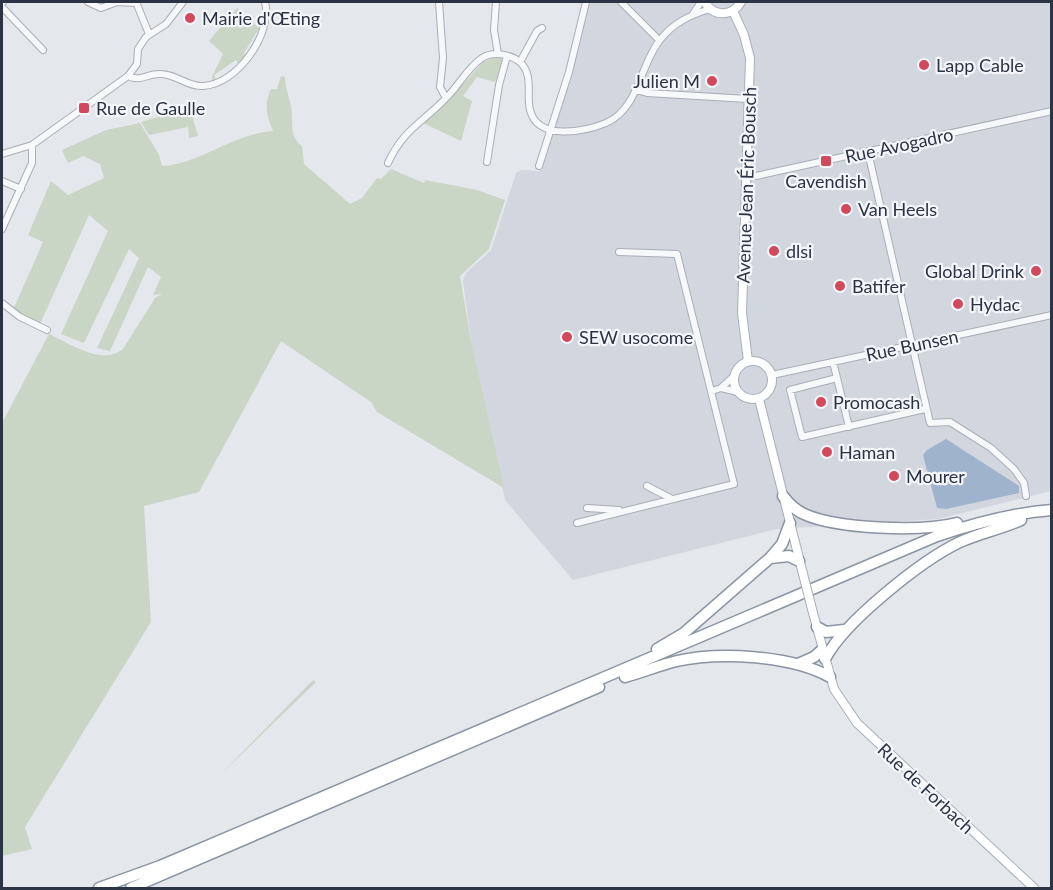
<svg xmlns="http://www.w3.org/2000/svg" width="1053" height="890" viewBox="0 0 1053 890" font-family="Lato,sans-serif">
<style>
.built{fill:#d2d6de}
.green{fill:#c9d6c5}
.water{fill:#9fb4cc}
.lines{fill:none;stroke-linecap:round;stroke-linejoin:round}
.street-casing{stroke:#a9aeb7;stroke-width:8}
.secondary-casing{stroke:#a9aeb7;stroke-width:10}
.highway-casing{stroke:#8b94a3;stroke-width:13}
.street{stroke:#f7f8fa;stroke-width:6}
.secondary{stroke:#fff;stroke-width:8}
.highway{stroke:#fff;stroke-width:10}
.secondary-bridge-casing{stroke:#a9aeb7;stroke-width:10;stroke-linecap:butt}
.secondary-bridge{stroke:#fff;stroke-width:8}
.poi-dot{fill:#d1495b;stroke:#f4f6f9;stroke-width:2}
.labels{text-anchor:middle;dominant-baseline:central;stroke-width:4.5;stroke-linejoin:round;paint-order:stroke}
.poi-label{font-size:18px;fill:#2b3445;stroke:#f4f6f9;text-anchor:start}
.street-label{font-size:18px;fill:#2b3445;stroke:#f4f6f9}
</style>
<rect width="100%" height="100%" fill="#e4e7ec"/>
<!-- built -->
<path class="built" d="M587 2H1051V491L938 519 777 529 573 580 505 500 471 341 463 281 466 273 491 250 516 173 521 170 539 171 556 125Z"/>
<!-- green -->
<path class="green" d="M237 8 261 30H258L244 53 247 56 239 64 236 60 214 75 217 82 213 84 212 77 223 54 209 41Z
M496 57 504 59 495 82 477 77 463 96 472 101 461 141 421 122 443 106 483 62Z
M281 76 285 77C285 87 289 96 291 106 294 122 288 135 302 146L304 164 350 204 362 198 377 178 381 179 391 169 424 183 425 180 477 190 505 200 489 249 460 276 471 341 504 488 377 412 371 402 281 341 199 492 144 506 151 622 25 827 32 849 2 856V423L49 334C71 344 102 366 123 349L155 298 162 294 153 295 161 277 148 267 110 351 97 348 139 258 129 249 84 343 61 334 108 231 89 215 40 324 13 310 43 242 28 235 51 181 68 195 104 178 100 164 83 156 68 163 62 150 106 130 140 123 159 155 162 166C203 163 231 134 273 131 266 116 264 102 271 89H277Z
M185 109H190L198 136 189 138 188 127 149 135 141 122Z
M313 680 316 682 219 776Z"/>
<!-- water -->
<path class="water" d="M946 439 1019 486V493L946 509 937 508 923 455 927 450Z"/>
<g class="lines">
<!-- street casing -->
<g class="street-casing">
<path id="street" d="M2 2H3
M88 2 101 8 117 2 135 3
M136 2 149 34
M439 2 443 58 440 87 446 98
M496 2 494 30 498 54
M621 2 659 40
M2 7 43 50
M693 14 701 2
M520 62 537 31 542 28
M128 76C140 82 147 74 159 74 175 73 187 87 203 86 237 85 273 33 265 2
M637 90 647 93 748 99
M868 152 930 423 950 422 991 448 1014 469 1024 483 1026 496
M2 154 32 145 128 76 137 64 138 49 146 37 166 24 183 2
M487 162 499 85 507 56
M388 163C404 128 424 122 448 96 459 85 468 67 482 58 493 51 510 54 520 62 534 75 526 95 530 110 538 142 586 131 606 123 639 109 640 64 660 40 673 23 690 15 710 9
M539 166 569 72 586 2
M745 175 756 176 1052 111
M2 181 21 189
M2 229 32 163V145
M2 303 20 317 47 330
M833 362 837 378
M772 375 1052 315
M721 388 735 375
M712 391 721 388 738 392
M849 427 837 378 790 390 802 437 925 409
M647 486 672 499
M587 508 619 510
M577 523 734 484 677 254 619 252"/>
</g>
<!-- secondary casing -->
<g class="secondary-casing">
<path id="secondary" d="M705 2C713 17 732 17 741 2
M733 11 744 35 750 58 742 313 748 361
M734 380a19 19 0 1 1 38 0a19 19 0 1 1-38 0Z
M759 399 803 574
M813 613 834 689 857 723 1034 888"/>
</g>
<!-- highway casing -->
<g class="highway-casing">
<path id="highway" d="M783 496C789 504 795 510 804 514 837 529 921 532 957 523
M770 558 782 544 790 523
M817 627 826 632 844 630
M657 649 684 633 770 558 789 556 799 561
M825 659C844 622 922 560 960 542 980 533 1001 529 1021 520
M798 664 814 657 822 650
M625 677C643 672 660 665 677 661 720 651 793 656 830 677
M99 888 160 866 937 536C975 523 1012 513 1052 510
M131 888 599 687"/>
</g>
<!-- street -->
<use href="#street" class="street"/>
<!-- secondary -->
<use href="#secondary" class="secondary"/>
<!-- highway -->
<use href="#highway" class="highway"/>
<!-- secondary-bridge casing -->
<g class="secondary-bridge-casing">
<path id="secondary-bridge" d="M803 574 813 613"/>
</g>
<!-- secondary-bridge -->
<use href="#secondary-bridge" class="secondary-bridge"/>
</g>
<!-- markers -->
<g class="poi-dot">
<circle cx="190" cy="18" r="6"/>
<circle cx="924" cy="65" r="6"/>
<circle cx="712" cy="81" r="6"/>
<rect x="78" y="102" width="12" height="12" rx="3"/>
<rect x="820" y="155" width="12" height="12" rx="3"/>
<circle cx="846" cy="209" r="6"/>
<circle cx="774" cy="251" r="6"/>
<circle cx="1036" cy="271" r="6"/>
<circle cx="840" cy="286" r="6"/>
<circle cx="958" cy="304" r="6"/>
<circle cx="567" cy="337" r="6"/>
<circle cx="821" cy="402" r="6"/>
<circle cx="827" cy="452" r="6"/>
<circle cx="894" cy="476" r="6"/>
</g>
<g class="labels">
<!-- poi labels -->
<g class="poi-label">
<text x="202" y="18">Mairie d'Œting</text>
<text x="936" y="65">Lapp Cable</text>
<text x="700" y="81" text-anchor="end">Julien M</text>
<text x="96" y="108">Rue de Gaulle</text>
<text x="826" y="181" text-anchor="middle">Cavendish</text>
<text x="858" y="209">Van Heels</text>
<text x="786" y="251">dlsi</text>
<text x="1024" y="271" text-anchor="end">Global Drink</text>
<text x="852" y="286">Batifer</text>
<text x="970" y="304">Hydac</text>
<text x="579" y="337">SEW usocome</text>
<text x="833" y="402">Promocash</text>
<text x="839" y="452">Haman</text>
<text x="906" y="476">Mourer</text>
</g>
<!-- street labels -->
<g class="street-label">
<text transform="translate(899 145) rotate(-12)">Rue Avogadro</text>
<text transform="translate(746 185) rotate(-88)">Avenue Jean Éric Bousch</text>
<text transform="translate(912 345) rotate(-12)">Rue Bunsen</text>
<text transform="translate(926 788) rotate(43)">Rue de Forbach</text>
</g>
</g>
<!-- border -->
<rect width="1053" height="890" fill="none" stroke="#2b3445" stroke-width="6"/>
</svg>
